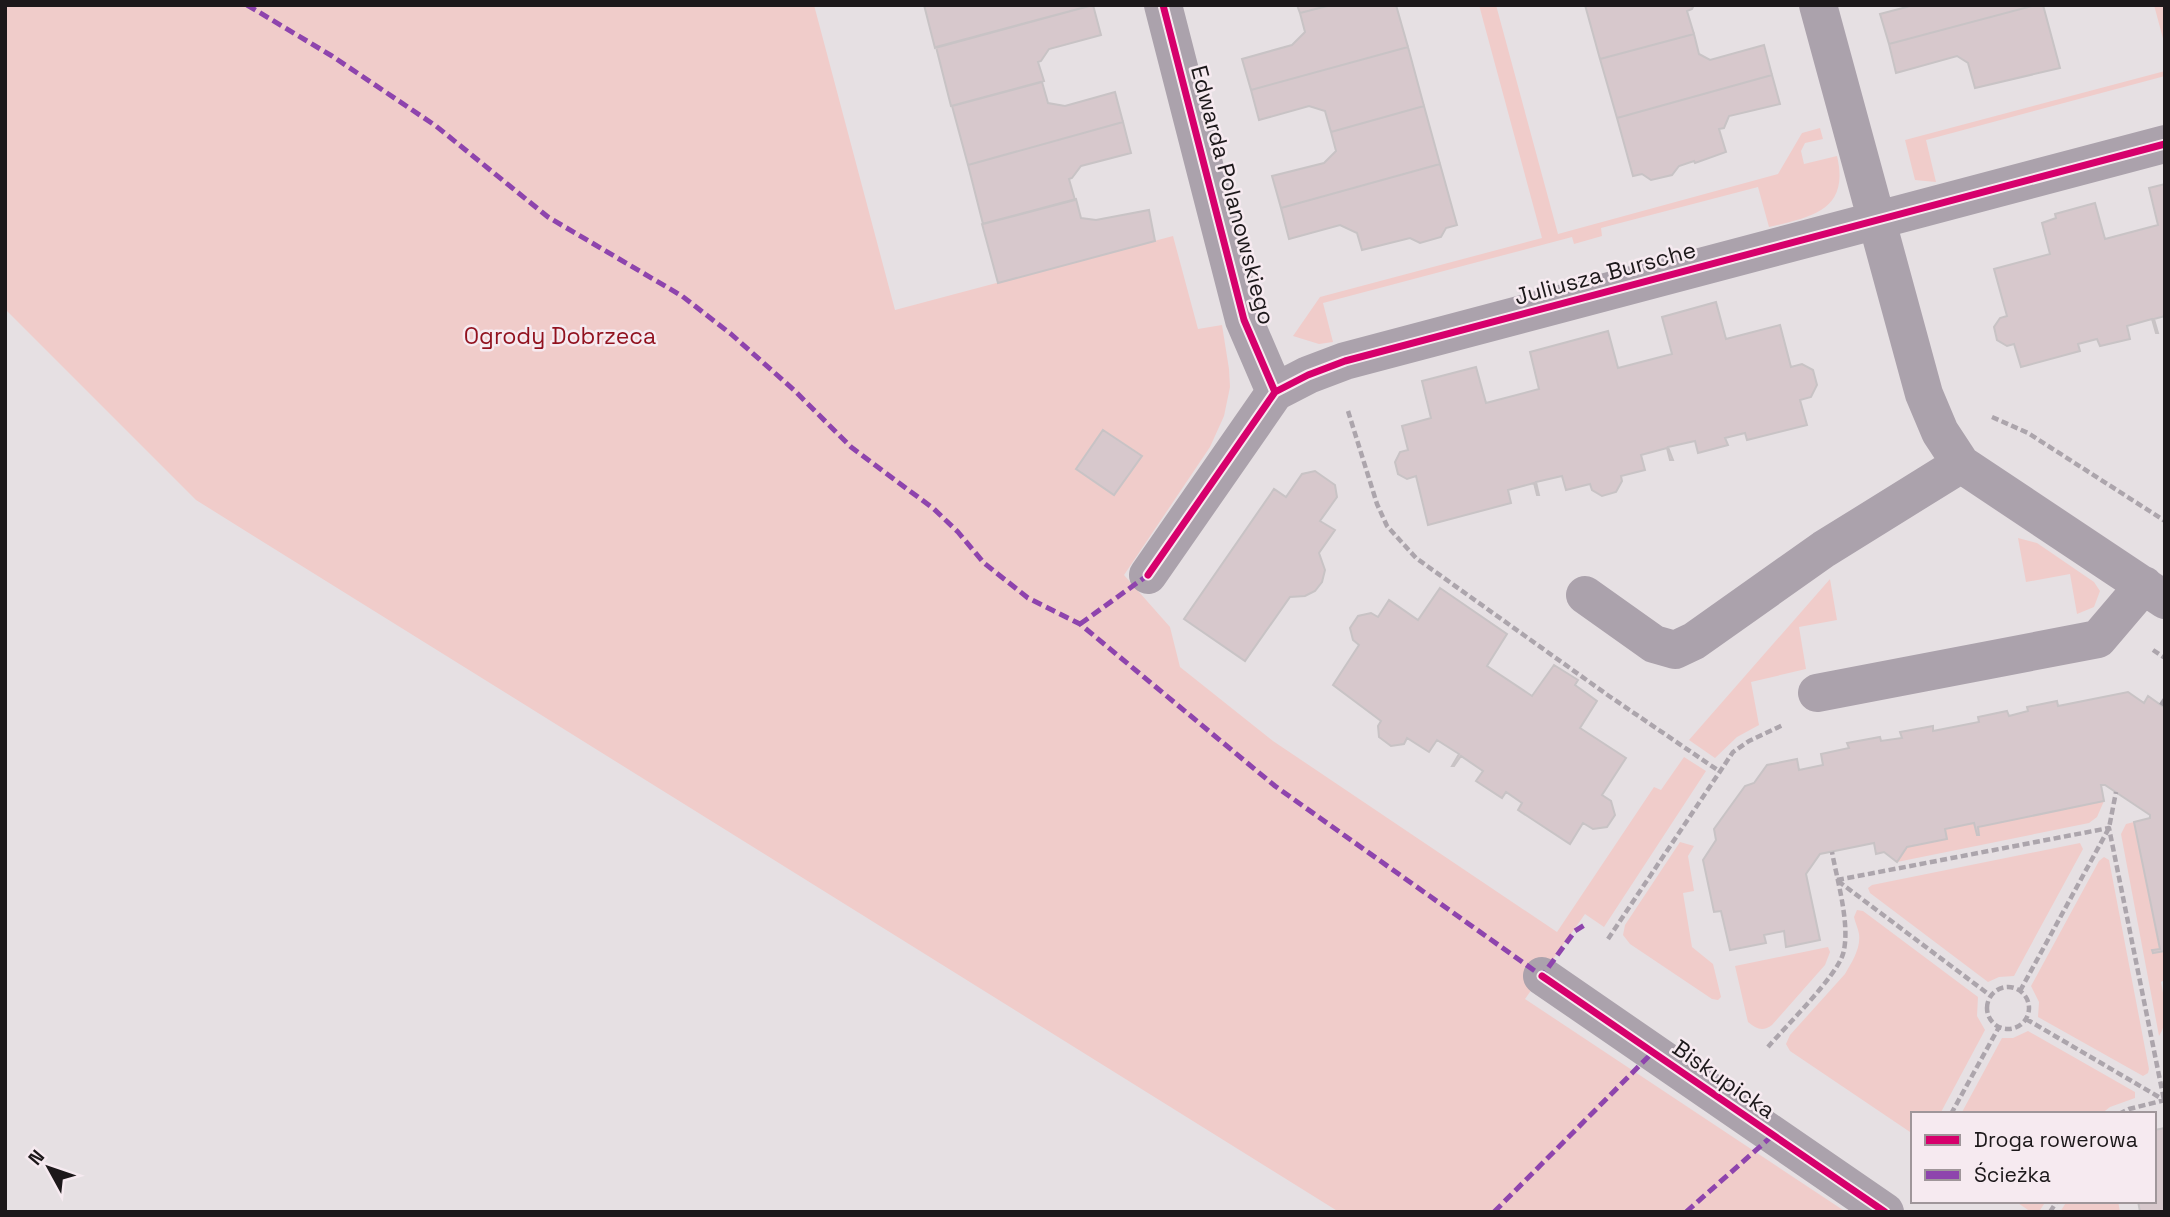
<svg xmlns="http://www.w3.org/2000/svg" width="2170" height="1217" viewBox="0 0 2170 1217" font-family="'Space Grotesk',sans-serif">
<style>
.green{fill:#f0ccca}
.building{fill:#d7c8cc;stroke:#c8c3c5;stroke-width:2}
.lines{fill:none;stroke-linecap:round;stroke-linejoin:round}
.path{stroke:#aca5ac;stroke-width:4.5;stroke-dasharray:7 3.5;stroke-linecap:butt}
.minor{stroke:#aba2ac;stroke-width:38}
.quiet{stroke:#8e44ad;stroke-width:5;stroke-dasharray:10 5;stroke-linecap:butt}
.cycleway-casing{stroke:#f6eaf0;stroke-width:11}
.cycleway{stroke:#d6006c;stroke-width:7}
.labels{text-anchor:middle;dominant-baseline:central;stroke-width:5;stroke-linejoin:round;paint-order:stroke}
.street-label{font-size:23px;fill:#1c181a;stroke:#f6eaf0}
.park-label{font-size:23px;fill:#91111e;stroke:#f6eaf0}
</style>
<rect width="100%" height="100%" fill="#e6e0e3"/>
<!-- green -->
<path class="green" d="M5 5H814L895 310 1173 236 1198 329 1222 325 1229 369 1230 387 1224 416 1210 447 1124 575 1170 627 1180 667 1273 741 1557 932 1654 787 1661 790 1684 757 1706 771 1604 927 1585 914 1525 999 1846 1212H1339L196 500 5 309Z
M1479 5H1496L1558 234 1778 174 1802 133 1820 128 1823 139 1805 143 1801 151 1804 164 1837 156C1850 211 1811 217 1769 227L1758 187 1601 228 1602 236 1574 244 1572 237 1323 303 1333 342 1319 344 1293 336 1320 297 1542 238Z
M2154 5H2165V46Z
M2165 71V76L1926 140 1936 182 1915 180 1905 140Z
M2018 538 2037 543 2094 582 2100 591 2094 607 2077 614 2070 574 2026 582Z
M1830 579 1837 620 1799 627 1806 669 1751 682 1759 725 1737 737 1715 758 1689 740Z
M2104 801 2097 817 2089 823 1897 862 1907 847 1947 839 1945 829 1974 823 1978 835V827Z
M2134 822 2160 949 2153 950V952L2165 951V980L2161 982C2164 999 2170 1020 2159 1036L2121 834 2126 824Z
M1680 842 1694 846 1688 856 1694 891 1683 893 1692 947 1713 964 1721 997 1718 1000 1712 999 1630 944 1623 935 1625 925Z
M2080 843 2083 849 2014 976 1999 977 1988 982 1870 893 1868 888 1872 885Z
M2104 857 2109 860 2149 1069 2148 1073 2143 1076 2038 1017 2039 1002 2031 986 2099 861Z
M1857 910 1863 911 1978 997 1977 1016 1985 1030 1940 1114H1913V1134L1790 1051 1786 1044 1790 1035 1845 974C1852 962 1861 948 1859 934 1858 928 1855 922 1854 917Z
M1828 947 1830 952 1825 965 1772 1025C1763 1032 1756 1029 1748 1022L1735 966Z
M2028 1031 2135 1092V1098L2110 1107 2101 1114H1961L2002 1038H2013Z
M2015 1201H2046L2040 1210 2031 1212Z
M2067 1201H2118L2120 1212H2060Z"/>
<!-- building -->
<path class="building" d="M924 5H1093L935 48Z
M1093 5 1101 35 1049 49 1041 61 1038 62 1044 81 951 106 936 47Z
M1297 5H1331L1300 13Z
M1331 5H1396L1408 47 1251 90 1242 59 1292 45 1305 32 1300 13Z
M1585 5H1694L1692 9 1687 11 1694 34 1600 59Z
M1914 5H2036L1889 44 1880 14Z
M2036 5H2043L2060 68 1975 88 1968 63 1957 56 1896 73 1889 44Z
M1694 34 1699 54 1710 60 1764 45 1772 75 1617 118 1600 59Z
M1408 47 1424 106 1331 132 1325 111 1309 106 1259 120 1251 90Z
M1772 75 1780 104 1729 116 1724 128 1719 129 1726 152 1695 163 1694 161 1679 166 1672 175 1651 180 1642 174 1633 176 1617 118Z
M1042 82 1048 103 1065 106 1115 92 1123 122 968 165 952 106Z
M1424 106 1440 164 1281 208 1272 176 1324 163 1336 151 1331 132Z
M1123 122 1131 153 1081 166 1072 178 1069 179 1075 200 983 224 968 165Z
M1440 164 1457 225 1446 228 1441 237 1420 243 1410 238 1362 250 1357 233 1340 225 1289 239 1281 208Z
M2165 184V316L2154 319 2158 333H2156L2152 319 2127 326 2130 339 2100 346 2097 339 2078 344 2080 351 2021 367 2014 344 2007 346 1997 340 1994 327 2000 318 2007 316 1994 269 2050 254 2042 223 2056 218 2055 214 2095 203 2105 239 2158 225 2149 188Z
M1076 199 1081 218 1096 220 1149 210 1155 241 998 283 982 224Z
M1716 302 1726 339 1780 325 1791 367 1802 364 1813 370 1817 385 1811 397 1800 400 1807 425 1747 440 1745 433 1725 438 1728 445 1698 453 1695 441 1668 447 1673 460H1670L1667 448 1641 455 1645 470 1621 476 1622 481 1616 492 1602 496 1592 490 1590 484 1566 490 1562 476 1536 482 1539 495H1537L1534 483 1508 490 1511 503 1428 525 1416 476 1407 479 1398 474 1395 462 1400 452 1408 450 1402 426 1431 418 1422 381 1476 367 1486 403 1539 389 1530 352 1608 331 1618 368 1672 354 1662 317Z
M1103 430 1142 456 1114 495 1076 469Z
M1315 471 1335 485 1337 497 1320 521 1335 530 1319 553 1325 570 1322 582 1315 591 1305 596 1290 597 1245 661 1184 619 1274 489 1286 497 1302 474Z
M1440 588 1507 634 1487 666 1532 696 1554 665 1578 680 1575 685 1597 701 1580 728 1626 758 1602 795 1611 801 1615 815 1607 827 1593 829 1583 823 1570 844 1518 810 1522 803 1506 792 1502 798 1476 781 1483 771 1461 756 1454 766H1452L1459 754 1437 740 1429 752 1407 738 1404 744 1391 746 1379 737 1378 726 1381 721 1333 685 1359 645 1353 640 1350 628 1358 616 1371 613 1378 617 1389 600 1418 620Z
M2128 692 2144 703 2148 696 2165 708V951L2153 953 2152 950 2160 949 2134 822 2150 818V815L2105 785H2101L2104 801 1978 827 1979 835H1977L1974 823 1945 829 1947 839 1907 847 1897 862 1884 852 1876 854 1874 843 1820 854 1806 874 1820 940 1786 947 1784 931 1764 935 1766 943 1730 950 1721 911 1714 912 1703 860 1716 840 1714 829 1745 786 1754 783 1767 765 1797 759 1799 770 1823 765 1821 754 1849 748 1847 743 1880 737 1881 741 1902 738 1900 732 1933 726V731L1979 722 1978 717 2007 711 2009 716 2028 711 2027 707 2057 701 2058 706Z
M2165 1128V1212H2140L2138 1201H2154V1130Z"/>
<g class="lines">
<!-- path -->
<path class="path" d="M1348 411 1377 504 1387 526 1416 558 1609 696 1719 771
M1992 417 2028 433 2165 521
M2153 650 2165 658
M2161 705 2165 699
M1837 880 2109 828 2164 1100
M1838 881 1991 996
M1608 939 1733 752 1749 741 1783 725
M1987 1008a21 21 0 1 1 42 0a21 21 0 1 1-42 0Z
M2020 991 2109 828 2116 792
M2026 1019 2164 1100
M1768 1047C1786 1026 1836 977 1843 954 1851 926 1837 880 1832 852
M1951 1114 1999 1027
M2119 1114 2129 1109 2165 1100
M2050 1212 2057 1201"/>
<!-- minor -->
<path class="minor" d="M1163 5 1244 320 1275 392
M1818 5 1924 394 1940 432 1961 464 2165 600
M1148 575 1275 392 1308 375 1345 361 2165 144
M1585 595 1654 644 1675 650 1694 641 1824 549 1961 464
M1817 693 2098 639 2144 585
M1542 976 1885 1212"/>
<!-- quiet -->
<path class="quiet" d="M247 5 332 56 436 126 548 217 682 296 731 334 795 391 851 447 934 509 958 532 984 563 1028 598 1080 624 1275 786 1542 976 1575 931 1586 924
M1080 624 1148 575
M1494 1212 1653 1052
M1686 1212 1772 1136"/>
<!-- cycleway casing -->
<g class="cycleway-casing">
<path id="cycleway" d="M1163 5 1244 320 1275 392
M1148 575 1275 392 1308 375 1345 361 2165 144
M1542 976 1885 1212"/>
</g>
<!-- cycleway -->
<use href="#cycleway" class="cycleway"/>
</g>
<g class="labels">
<!-- street labels -->
<g class="street-label">
<text transform="translate(1233 195) rotate(75)">Edwarda Polanowskiego</text>
<text transform="translate(1605 273) rotate(-15)">Juliusza Bursche</text>
<text transform="translate(1724 1079) rotate(35)">Biskupicka</text>
</g>
<!-- park labels -->
<g class="park-label">
<text x="560" y="336">Ogrody Dobrzeca</text>
</g>
</g>
<!-- border -->
<rect width="2170" height="1217" fill="none" stroke="#1c181a" stroke-width="14"/>
<!-- legend -->
<rect x="1911" y="1112" width="245" height="91" fill="#f6eaf0" stroke="#9f969a" stroke-width="2"/>
<rect x="1925" y="1135" width="35" height="10" fill="#d6006c" stroke="#9f969a" stroke-width="2"/>
<text x="1974" y="1147" font-size="21" fill="#1c181a">Droga rowerowa</text>
<rect x="1925" y="1170" width="35" height="10" fill="#8e44ad" stroke="#9f969a" stroke-width="2"/>
<text x="1974" y="1182" font-size="21" fill="#1c181a">Ścieżka</text>
<!-- north arrow -->
<g transform="translate(49 1168) rotate(310)" stroke="#f6eaf0" stroke-width="5" paint-order="stroke">
<path d="M0-5L12 26L0 18L-12 26Z" fill="#1c181a"/>
<text y="-10" font-size="19" font-weight="bold" text-anchor="middle" fill="#1c181a">N</text>
</g>
</svg>
